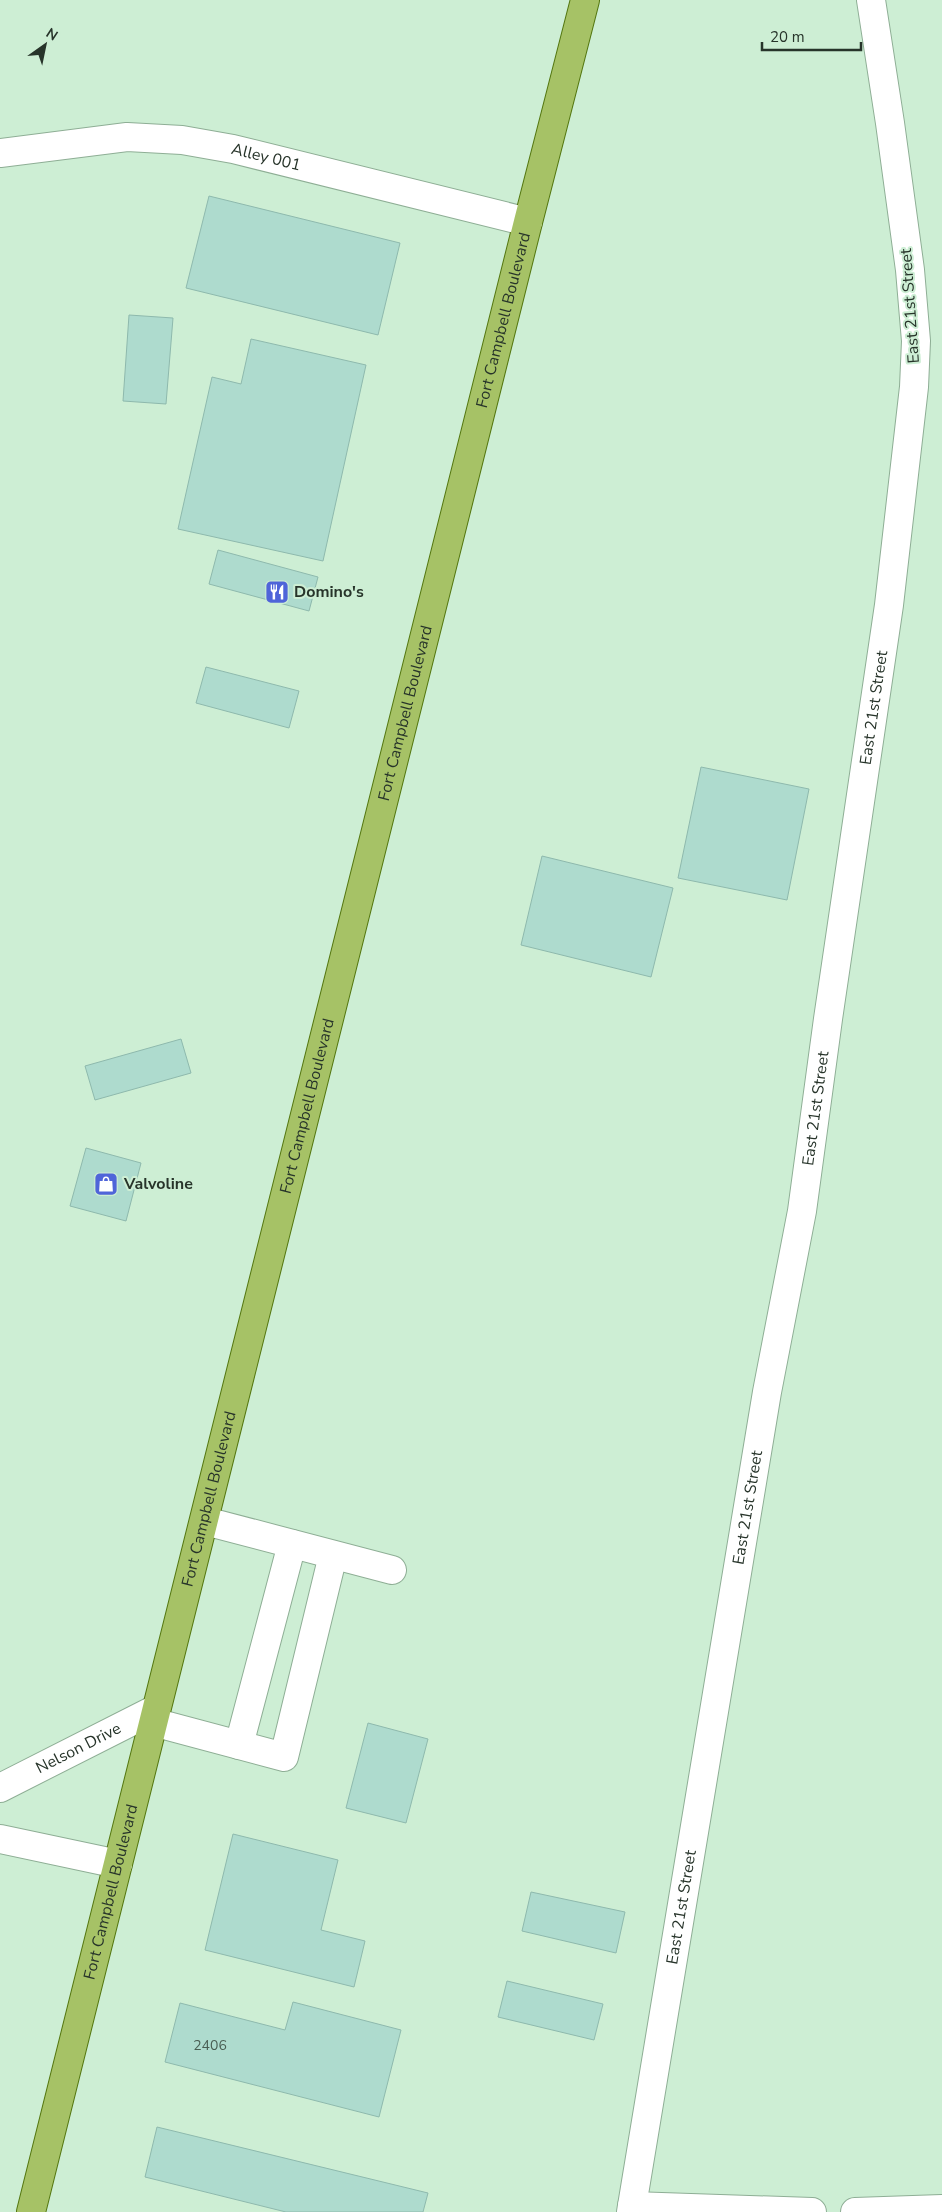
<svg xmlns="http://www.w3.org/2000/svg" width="942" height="2212" viewBox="0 0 942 2212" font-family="'Nunito Sans',sans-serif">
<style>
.building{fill:#aedbce;stroke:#8eb9ad}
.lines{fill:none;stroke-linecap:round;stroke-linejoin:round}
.minor-casing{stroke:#8eae95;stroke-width:30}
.major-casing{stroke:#53760f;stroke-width:30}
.minor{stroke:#fff;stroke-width:28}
.major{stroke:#a6c266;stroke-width:28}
.labels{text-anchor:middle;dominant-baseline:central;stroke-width:4;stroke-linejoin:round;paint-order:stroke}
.number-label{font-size:14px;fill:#495e53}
.street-label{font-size:16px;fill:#27342a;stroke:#cdeed4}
.poi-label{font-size:16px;font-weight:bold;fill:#27342a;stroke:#cdeed4;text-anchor:start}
</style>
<rect width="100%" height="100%" fill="#cdeed4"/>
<!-- building -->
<path class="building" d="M209 196 400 243 378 335 186 288Z
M129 315 173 318 166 404 123 401Z
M251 339 366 365 323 561 178 529 212 377 241 384Z
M218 550 318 577 309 611 209 584Z
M206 667 299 691 289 728 196 703Z
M701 767 809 789 787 900 678 878Z
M542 856 673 888 651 977 521 945Z
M181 1039 191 1073 95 1100 85 1066Z
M86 1148 141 1163 126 1221 70 1206Z
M368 1723 428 1739 406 1823 346 1808Z
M233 1834 338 1860 321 1930 365 1941 354 1987 205 1950Z
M531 1892 625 1912 616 1953 522 1931Z
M507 1981 603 2004 594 2040 498 2017Z
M293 2002 401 2030 379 2117 165 2062 180 2003 285 2030Z
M157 2127 428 2193 423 2212H286L145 2177Z"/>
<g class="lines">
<!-- minor casing -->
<g class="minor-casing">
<g id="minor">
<path id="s1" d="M0 153 127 137 182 140 233 149 528 222"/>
<path d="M205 1521 392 1570"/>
<path d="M153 1722 284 1757 333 1555"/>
<path d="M239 1745 292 1544"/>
<path id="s2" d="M0 1788 156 1709"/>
<path d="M0 1839 118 1864"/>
<path d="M632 2206 812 2212"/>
<path id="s3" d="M631 2212 767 1392 802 1211 828 1019 889 605 914 387 916 341 910 270 890 123 871 0"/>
<path d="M855 2212 942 2209"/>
</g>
</g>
<!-- major casing -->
<g class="major-casing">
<g id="major">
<path id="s4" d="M31 2212 528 222 585 0"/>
</g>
</g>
<!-- minor -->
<use href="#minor" class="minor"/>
<!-- major -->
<use href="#major" class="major"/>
</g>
<!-- icons -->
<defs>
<g id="restaurant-square" transform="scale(1.25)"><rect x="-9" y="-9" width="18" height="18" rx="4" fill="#4f64d9" stroke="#cdeed4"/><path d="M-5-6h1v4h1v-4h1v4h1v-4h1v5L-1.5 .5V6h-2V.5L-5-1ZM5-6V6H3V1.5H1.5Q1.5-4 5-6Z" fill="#fff"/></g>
<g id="shop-square" transform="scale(1.25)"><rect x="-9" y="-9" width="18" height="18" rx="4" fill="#4f64d9" stroke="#cdeed4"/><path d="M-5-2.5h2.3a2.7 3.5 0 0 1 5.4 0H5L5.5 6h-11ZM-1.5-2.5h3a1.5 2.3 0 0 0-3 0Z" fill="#fff"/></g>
</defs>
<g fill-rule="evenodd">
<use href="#restaurant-square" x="277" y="592"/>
<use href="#shop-square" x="106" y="1184"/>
</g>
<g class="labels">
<!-- number labels -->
<g class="number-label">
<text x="210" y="2045">2406</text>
</g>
<!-- street labels -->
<g class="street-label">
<text stroke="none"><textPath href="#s1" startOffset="269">Alley 001</textPath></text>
<text transform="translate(910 306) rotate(-94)">East 21st Street</text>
<text stroke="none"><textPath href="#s4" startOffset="1950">Fort Campbell Boulevard</textPath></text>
<text stroke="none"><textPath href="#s3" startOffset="1524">East 21st Street</textPath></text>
<text stroke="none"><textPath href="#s4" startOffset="1545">Fort Campbell Boulevard</textPath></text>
<text stroke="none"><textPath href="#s4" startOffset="1140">Fort Campbell Boulevard</textPath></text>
<text stroke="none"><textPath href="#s3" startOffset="1119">East 21st Street</textPath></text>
<text stroke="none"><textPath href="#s4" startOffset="735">Fort Campbell Boulevard</textPath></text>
<text stroke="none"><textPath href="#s3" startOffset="714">East 21st Street</textPath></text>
<text stroke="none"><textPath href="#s2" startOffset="88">Nelson Drive</textPath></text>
<text stroke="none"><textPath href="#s4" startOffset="330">Fort Campbell Boulevard</textPath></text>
<text stroke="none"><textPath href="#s3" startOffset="309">East 21st Street</textPath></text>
</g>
<!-- poi labels -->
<g class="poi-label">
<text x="294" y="592">Domino's</text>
<text x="124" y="1184">Valvoline</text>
</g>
</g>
<!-- north arrow -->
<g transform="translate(45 45) rotate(33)" stroke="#cdeed4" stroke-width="4" paint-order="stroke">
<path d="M0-4L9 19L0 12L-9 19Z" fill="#27342a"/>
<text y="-8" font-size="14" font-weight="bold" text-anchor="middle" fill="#27342a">N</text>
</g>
<!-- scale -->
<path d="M762 42v8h99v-8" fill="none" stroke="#27342a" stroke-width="2.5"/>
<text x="770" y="42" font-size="15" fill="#27342a" stroke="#cdeed4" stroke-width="4" paint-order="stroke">20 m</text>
</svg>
